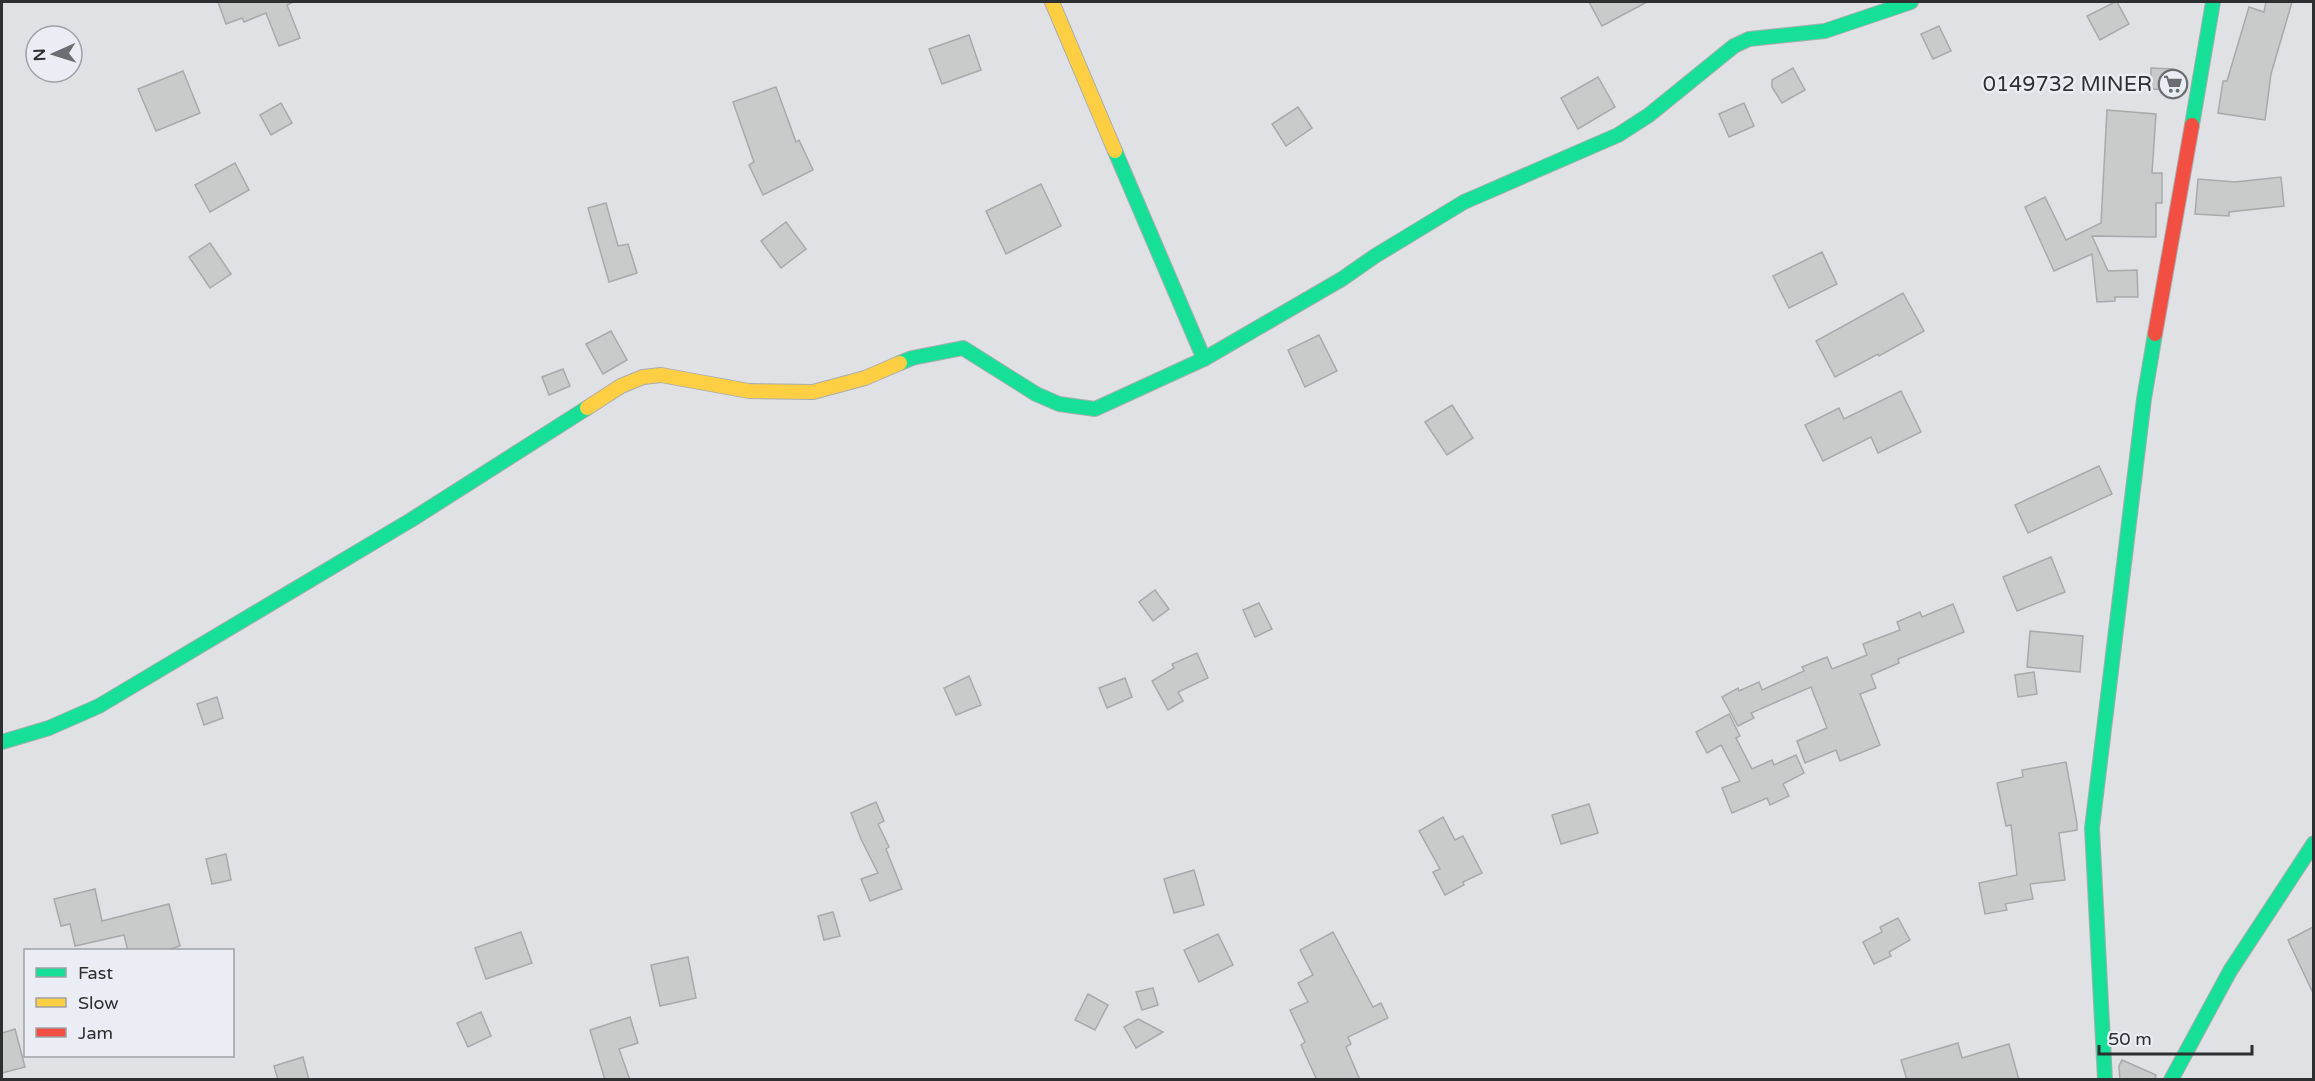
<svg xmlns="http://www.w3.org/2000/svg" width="2315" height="1081" font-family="'Varela Round',sans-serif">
<rect width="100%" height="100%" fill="#dfe1e4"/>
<g fill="#c9caca" stroke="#a9a9aa" stroke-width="1.5">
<path d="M218 2H293L287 5 300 38 279 46 266 13 244 22 242 18 226 24Z"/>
<path d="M1589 2H1647L1602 26Z"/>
<path d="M2115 2H2117L2129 24 2100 40 2087 16Z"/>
<path d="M2266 2H2292L2271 74 2265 120 2218 113 2223 81H2227L2249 7 2264 12Z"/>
<path d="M1939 26 1951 51 1933 59 1921 34Z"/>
<path d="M969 35 981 70 942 84 929 49Z"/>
<path d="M1793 68 1805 90 1782 103 1772 87V80Z"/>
<path d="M2151 68 2173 69V90L2151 89Z"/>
<path d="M183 71 200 113 156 131 138 89Z"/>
<path d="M1598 77 1615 107 1578 129 1561 98Z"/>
<path d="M776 87 796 142 799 140 813 170 763 195 749 165 754 162 733 102Z"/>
<path d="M281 103 292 123 271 135 260 115Z"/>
<path d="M1744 103 1754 126 1729 137 1719 114Z"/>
<path d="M1298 107 1312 128 1286 146 1272 124Z"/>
<path d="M2107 110 2156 114 2152 173H2162V203H2156V237L2092 236 2108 271 2137 270 2138 297H2115V301L2097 302 2092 254 2054 271 2025 207 2045 197 2066 240 2101 223Z"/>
<path d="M235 163 249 190 210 212 195 185Z"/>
<path d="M2281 177 2284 206 2229 212V216L2195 214 2198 179 2235 182Z"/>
<path d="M1041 184 1061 226 1006 254 986 211Z"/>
<path d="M606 203 618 246 628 244 637 273 609 282 588 208Z"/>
<path d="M786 222 806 249 781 268 761 241Z"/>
<path d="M210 243 231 274 210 288 189 257Z"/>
<path d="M1822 252 1837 284 1789 308 1773 276Z"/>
<path d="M1903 293 1924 331 1879 356 1878 354 1835 377 1816 341Z"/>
<path d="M611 331 627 360 603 374 586 344Z"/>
<path d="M1319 335 1337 371 1305 387 1288 350Z"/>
<path d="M563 369 570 386 549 395 542 377Z"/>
<path d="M1901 391 1921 432 1878 453 1871 437 1823 461 1805 425 1839 408 1844 419Z"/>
<path d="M1452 405 1473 438 1447 455 1425 422Z"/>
<path d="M2099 466 2112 494 2028 533 2015 505Z"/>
<path d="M2051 557 2065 592 2017 611 2003 577Z"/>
<path d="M1155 590 1169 609 1153 621 1139 602Z"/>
<path d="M1259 603 1272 629 1255 637 1243 610Z"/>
<path d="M1953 604 1964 632 1898 659 1899 663 1871 675 1876 688 1860 694 1880 745 1840 761 1836 750 1805 763 1797 741 1827 728 1811 687 1751 713 1754 718 1738 726 1722 697 1738 688 1739 691 1759 682 1762 690 1804 671 1802 667 1827 657 1832 669 1867 655 1863 644 1900 630 1897 622 1920 612 1922 617Z"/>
<path d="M2030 631 2083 636 2080 672 2027 667Z"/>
<path d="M1197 653 1208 678 1178 692 1183 701 1168 710 1152 681 1174 668 1172 664Z"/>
<path d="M2034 672 2037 694 2018 697 2015 675Z"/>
<path d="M969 676 981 705 956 715 944 688Z"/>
<path d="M1125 678 1132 697 1107 708 1099 688Z"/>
<path d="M217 697 223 718 204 725 197 704Z"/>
<path d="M1729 714 1740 736 1736 738 1752 769 1772 760 1774 765 1796 755 1804 773 1783 784 1789 796 1770 805 1767 798 1732 813 1722 788 1740 781 1721 745 1707 753 1696 732Z"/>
<path d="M2066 762 2077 823V830L2059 833 2065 880 2030 884 2033 899 2005 904 2007 910 1985 914 1979 883 2017 875 2011 825 2006 826 1997 783 2023 777 2022 770Z"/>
<path d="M876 802 884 821 878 824 889 847 886 849 902 889 870 901 861 879 878 873 861 839 851 813Z"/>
<path d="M1589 804 1598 833 1561 844 1552 815Z"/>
<path d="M1443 817 1455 840 1463 836 1482 873 1463 882 1464 885 1445 895 1433 872 1440 869 1419 831Z"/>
<path d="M226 854 231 880 212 884 206 859Z"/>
<path d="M1194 870 1204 905 1174 913 1164 879Z"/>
<path d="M95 889 102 921 169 904 180 946 164 951H128L124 935 75 946 70 924 61 926 54 899Z"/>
<path d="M833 912 840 936 824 940 818 916Z"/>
<path d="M1898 918 1910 940 1889 952 1891 956 1874 964 1863 942 1882 932 1880 927Z"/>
<path d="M2313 927V993L2288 940Z"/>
<path d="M521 932 532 963 486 979 475 948Z"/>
<path d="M1333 932 1373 1007 1381 1003 1388 1018 1348 1037 1351 1044 1346 1047 1360 1080H1317L1301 1045 1305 1042 1290 1010 1308 1002 1298 983 1313 975 1300 950Z"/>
<path d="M1218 934 1233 965 1199 982 1184 950Z"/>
<path d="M688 957 696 998 660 1006 651 965Z"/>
<path d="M1153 988 1158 1005 1142 1010 1136 992Z"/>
<path d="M1088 994 1108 1005 1095 1030 1075 1020Z"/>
<path d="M481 1012 491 1036 468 1047 457 1023Z"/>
<path d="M630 1017 638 1043 619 1049 630 1080H605L590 1030Z"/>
<path d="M1138 1019 1163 1032 1136 1048 1124 1027Z"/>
<path d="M15 1029 25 1067 2 1073V1033Z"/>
<path d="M1958 1043 1962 1058 2009 1044 2019 1080H1907L1901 1060Z"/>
<path d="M303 1057 309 1080H278L274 1066Z"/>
<path d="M2122 1060 2156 1075 2155 1080H2120L2119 1066Z"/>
</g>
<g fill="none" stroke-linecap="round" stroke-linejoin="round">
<g stroke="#abacae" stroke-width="16">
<g id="fast">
<path d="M2192 125 2213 2"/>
<path d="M1204 359 1342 279 1375 256 1464 202 1618 135 1649 115 1734 46 1749 39 1825 31 1911 2"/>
<path d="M900 363 912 358 963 348 1036 394 1059 404 1095 409 1204 359 1115 151"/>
<path d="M2 742 49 728 99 706 411 520 587 408"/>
<path d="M2105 1080 2092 828 2144 399 2155 334"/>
<path d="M2171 1080 2230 971 2314 843"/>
</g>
</g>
<g stroke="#abacae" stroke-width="16">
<g id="slow">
<path d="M1052 2 1115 151"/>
<path d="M587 408 621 386 643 377 661 375 749 391 813 392 865 378 900 363"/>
</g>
</g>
<g stroke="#abacae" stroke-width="16">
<path id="jam" d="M2155 334 2192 125"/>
</g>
<use href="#fast" stroke="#16e098" stroke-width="14"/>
<use href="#slow" stroke="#ffcf43" stroke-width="14"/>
<use href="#jam" stroke="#f24e42" stroke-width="14"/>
</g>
<defs>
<g id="supermarket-ring" transform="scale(1.5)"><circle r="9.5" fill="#eaedf3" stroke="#6b6d70" stroke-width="1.5"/><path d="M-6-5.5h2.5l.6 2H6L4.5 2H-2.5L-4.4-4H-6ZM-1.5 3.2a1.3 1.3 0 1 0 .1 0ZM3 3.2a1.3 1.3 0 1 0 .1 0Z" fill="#6b6d70"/></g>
</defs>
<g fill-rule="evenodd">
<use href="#supermarket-ring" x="2173" y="84"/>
</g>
<g text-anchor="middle" stroke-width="5" stroke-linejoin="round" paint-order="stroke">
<g font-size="21" fill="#2d2f31" stroke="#eaedf3" text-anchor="end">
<text x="2152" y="91">0149732 MINER</text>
</g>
</g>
<rect width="2315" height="1081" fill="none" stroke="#2d2f31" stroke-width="6"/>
<rect x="24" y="949" width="210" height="108" fill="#eaedf3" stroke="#9ea1a5" stroke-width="1.5"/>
<rect x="36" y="968" width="30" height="9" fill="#16e098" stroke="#9ea1a5" stroke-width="1.5"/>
<text x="78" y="979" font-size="18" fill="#2d2f31">Fast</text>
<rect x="36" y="998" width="30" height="9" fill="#ffcf43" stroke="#9ea1a5" stroke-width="1.5"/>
<text x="78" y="1009" font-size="18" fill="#2d2f31">Slow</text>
<rect x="36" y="1028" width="30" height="9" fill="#f24e42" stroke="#9ea1a5" stroke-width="1.5"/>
<text x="78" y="1039" font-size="18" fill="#2d2f31">Jam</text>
<g transform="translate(54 54) rotate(267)"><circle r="28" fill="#eaedf3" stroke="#9ea1a5" stroke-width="1.5"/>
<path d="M0-4.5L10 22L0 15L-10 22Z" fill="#6b6d70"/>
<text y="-9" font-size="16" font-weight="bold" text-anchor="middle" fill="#2d2f31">N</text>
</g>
<path d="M2099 1045v9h153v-9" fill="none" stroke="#2d2f31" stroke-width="3"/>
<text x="2108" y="1045" font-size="18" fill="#2d2f31" stroke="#eaedf3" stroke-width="4.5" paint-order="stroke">50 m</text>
</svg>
